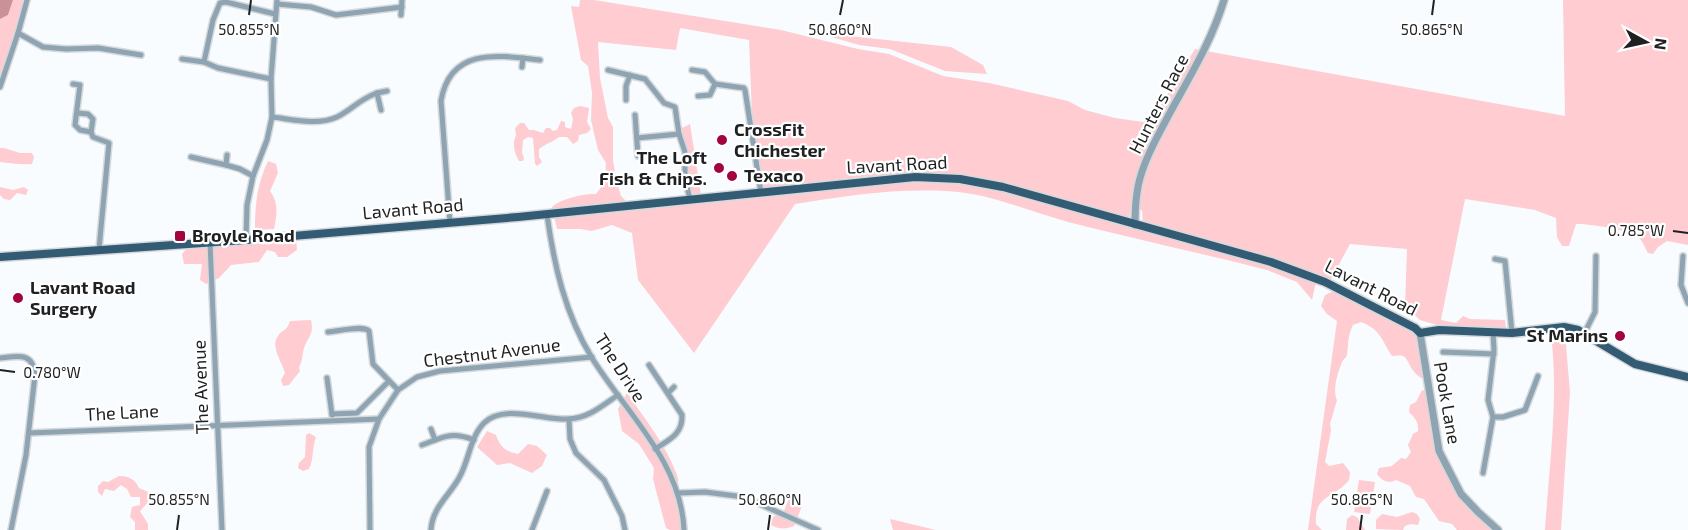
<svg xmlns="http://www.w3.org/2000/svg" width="1688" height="530" font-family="'Exo 2',sans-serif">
<rect width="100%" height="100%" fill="#f8fcff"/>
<g fill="#feccd1">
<path d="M13 0H25L19 24 0 75V19L8 15Z"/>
<path d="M580 0H594L781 30 858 49 889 54 943 76 989 83 1068 101 1085 110 1115 118 1150 123 1195 49 1565 116 1563 0H1688V245L1667 241 1658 247 1653 254 1648 253C1645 248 1643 241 1638 237 1630 230 1587 223 1576 224L1569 246H1562L1557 237 1556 218 1535 210 1465 199 1441 320 1456 323 1463 316 1470 319 1505 320 1506 329 1440 326 1420 320 1405 306 1407 249 1350 244 1330 281 1226 244 1143 223 1142 210 1131 207 1129 219 964 176C897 168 828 182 762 189L752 114 749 40 680 28 676 50 598 42 600 78 608 118 613 127V160L616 179 621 196 627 202 629 210 837 188 913 182 962 184 1001 191 1223 252 1316 282 1312 300 1297 282 1267 270C1201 253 1134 239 1068 222 1031 212 996 196 958 192 904 187 849 195 795 204L694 353 638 280 632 233 612 225 592 231 581 229H557L552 207C559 199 586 193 596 194L605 182 606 163 598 150 591 120 592 93 588 66 581 60 571 6 579 7Z"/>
<path d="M822 33 951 47 983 65 987 74 945 71 890 49 859 45 821 34Z"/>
<path d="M580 106 589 108 587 122 591 129 587 133 579 135 578 141 573 144 567 137H559C553 142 545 144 539 149V157L542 162 537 166 535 164 533 138 528 137 523 140 522 153 524 158 523 161H519C514 152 512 144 516 135L515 128 520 123H524L529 130H534L543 133 546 128H550L553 131 557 130 561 121 565 122V127L571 129 573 119 571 113 574 108Z"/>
<path d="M690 124 701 195 695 196 690 189 687 152 680 129Z"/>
<path d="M4 148 20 153H32L34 157 32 164C24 165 9 163 0 162V148Z"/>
<path d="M268 161 276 164 278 173 270 191C279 203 277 215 274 229L255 230C255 205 257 184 268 161Z"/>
<path d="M0 187 13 190 24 187 28 190 26 195 17 193 10 200 4 199 0 195Z"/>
<path d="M296 239 297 250 287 257H278L275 252 267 250 259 262 231 265 219 278 206 284 200 280 202 264H184L182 254 188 247Z"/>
<path d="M1332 292H1336L1412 331 1417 335 1424 379C1410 374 1409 358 1403 356 1399 355 1395 356 1392 356 1381 339 1381 330 1361 322L1353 325C1347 338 1349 341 1347 354 1346 359 1345 357 1342 362 1338 372 1332 390 1337 400L1330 424 1331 430 1325 462 1329 466 1343 463 1350 472 1349 480C1334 499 1314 494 1316 524L1322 530H1308L1337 321 1327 314 1321 306 1325 295Z"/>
<path d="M311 320C314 335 309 335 304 348 302 354 303 360 299 367L300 371 289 385 283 386 281 380 285 373C282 362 270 346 278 336 283 328 286 333 290 321Z"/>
<path d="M1565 334 1570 392 1561 530H1545C1549 468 1559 396 1551 335Z"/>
<path d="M1422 390 1426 391 1448 475 1494 530H1457L1452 524 1439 521 1424 499 1416 497 1410 486 1396 480C1388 484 1382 481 1377 474L1379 468 1392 466 1401 458 1406 459 1411 452 1408 445 1413 434 1418 431C1419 422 1415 418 1409 412L1410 405 1416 402Z"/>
<path d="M627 393C645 419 666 445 677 475 683 492 665 498 686 518L688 530H670L666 528 653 479 654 468 639 444 622 431 618 409Z"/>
<path d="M487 431 496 435C501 448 505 451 518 454L528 444 537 446 547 455 542 466 532 473 510 463 497 465 477 447Z"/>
<path d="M309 433 316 437C312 448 314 458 309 469L303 471 298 468 299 463 305 457 306 435Z"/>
<path d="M119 476C129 476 135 479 139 488L148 492 150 500 140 511 148 524V530H135V522L130 517 132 507 140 505V497H131L127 489 121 485 114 491 105 489 102 496 98 492V486L103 481 108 482Z"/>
<path d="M1359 480 1375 482 1370 514 1354 512Z"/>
<path d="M792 497 801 501 802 506 794 526C786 529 780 530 771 525L773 517 784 511 789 498Z"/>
<path d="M1412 512 1417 514 1420 519 1418 525 1411 524 1405 526 1403 530 1376 529V520L1382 514 1397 517Z"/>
<path d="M1352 515 1357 517 1365 530H1346L1347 519Z"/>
<path d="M890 519 936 530H893Z"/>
</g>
<path fill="#cb9198" d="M0 0H13L8 15 0 19Z"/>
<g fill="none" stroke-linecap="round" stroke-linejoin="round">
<g stroke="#d5d9db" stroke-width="8">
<g id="minor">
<path d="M277 4 311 7 336 15 402 7"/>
<path d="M401 15 402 0"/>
<path d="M18 33 43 47 66 49 98 48 141 55"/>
<path d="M182 59 204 62 213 20 220 3 226 2 275 14"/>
<path d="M204 62 218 68 271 79"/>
<path d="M522 67 523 58"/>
<path d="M608 70 645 79 664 103 675 107 679 134 685 152V179L690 199"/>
<path d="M692 70 705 72 715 84 710 95 698 96"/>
<path d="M73 84 80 85 75 125 80 130 91 132 93 137 109 143 99 249"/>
<path d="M715 84 744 88 745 90 761 193"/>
<path d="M0 87 18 33 27 0"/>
<path d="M377 93 387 91"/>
<path d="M626 100V86L630 75"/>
<path d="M77 113 88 114 93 119 91 132"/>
<path d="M635 115 638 156"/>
<path d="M272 117C291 119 318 126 337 117 353 109 358 100 377 93L381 110"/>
<path d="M637 138 679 134"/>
<path d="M227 155 226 165 240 169 253 176 247 205 246 240"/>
<path d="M191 157 226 165"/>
<path d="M253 176 267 140 272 117 271 79 277 0"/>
<path d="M547 215C554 265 565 314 592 358 626 413 681 461 684 530"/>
<path d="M450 223 441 101C450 47 498 55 540 60"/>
<path d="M210 242 222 530"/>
<path d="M1683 256 1681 285 1688 303"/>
<path d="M1495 259 1505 261 1512 333"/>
<path d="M328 332C340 331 362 325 369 331L373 364 398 390"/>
<path d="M1493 332 1494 350 1488 400 1493 417H1503L1525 410 1538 376"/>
<path d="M1584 334 1595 312 1596 256"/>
<path d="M1443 352 1494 354"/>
<path d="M0 358C19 356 33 352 35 375L26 455 11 530"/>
<path d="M649 365 682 415C683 434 669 440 655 449"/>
<path d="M327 378 332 415"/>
<path d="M668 393 674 387"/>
<path d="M332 414 357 413 389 381"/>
<path d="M569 419 570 439 576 453 604 480 622 516 625 530"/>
<path d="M431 429 435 440"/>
<path d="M29 433 379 419"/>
<path d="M422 445C443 437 451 431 474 440"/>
<path d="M1483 473 1493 417"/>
<path d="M678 493 705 492 744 497 818 530"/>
<path d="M370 530 369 447 379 419 398 390 417 377 440 371 592 357"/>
<path d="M431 530C432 508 449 496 459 478 469 461 470 437 484 423 504 403 545 421 569 419 589 418 603 405 618 395"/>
<path d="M532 530 547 491"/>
</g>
</g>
<g stroke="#d5d9db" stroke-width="10">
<g id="tertiary">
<path d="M1135 225C1135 208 1136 190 1141 175 1146 157 1155 141 1164 124 1185 84 1211 44 1224 0"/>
<path d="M1420 333 1439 451 1461 494 1478 512 1498 530"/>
</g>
</g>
<g stroke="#d5d9db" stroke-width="11">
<path id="primary" d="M0 257 246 240 518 217 915 177 960 179 1003 187 1271 262 1325 282 1415 328 1420 333 1439 330 1512 333 1564 327 1578 330 1635 364 1688 377"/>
</g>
<use href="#minor" stroke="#8ea4b2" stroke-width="5"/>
<use href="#tertiary" stroke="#8ea4b2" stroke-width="7"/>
<use href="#primary" stroke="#335b74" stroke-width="8"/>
</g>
<path fill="none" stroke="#1f2021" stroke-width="2" d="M249 15 251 0M840 15 843 0M1432 15 1434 0M1673 231 1688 233M0 370 15 372M177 530 179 515M768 530 770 515M1360 530 1362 515"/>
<g fill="#a2053e" stroke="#fff" stroke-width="2">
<circle cx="722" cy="140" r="6"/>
<circle cx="719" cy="168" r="6"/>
<circle cx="732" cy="176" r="6"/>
<rect x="174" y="230" width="12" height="12" rx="3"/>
<circle cx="18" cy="298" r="6"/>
<circle cx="1620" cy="336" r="6"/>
</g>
<g text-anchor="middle" stroke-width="4.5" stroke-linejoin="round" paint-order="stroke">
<g font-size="18" fill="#1f2021" stroke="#fff">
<text transform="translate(1159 104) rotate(-63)" y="6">Hunters Race</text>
<text transform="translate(897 165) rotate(-3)" y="6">Lavant Road</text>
<text transform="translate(413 209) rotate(-5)" y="6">Lavant Road</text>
<text transform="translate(1371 288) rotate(27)" y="6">Lavant Road</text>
<text transform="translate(492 353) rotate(-7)" y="6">Chestnut Avenue</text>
<text transform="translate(620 368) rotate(57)" y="6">The Drive</text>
<text transform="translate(201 387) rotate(-92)" y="6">The Avenue</text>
<text transform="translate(1447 403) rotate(80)" y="6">Pook Lane</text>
<text transform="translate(122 413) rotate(-3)" y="6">The Lane</text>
</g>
<g font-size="18" font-weight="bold" fill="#1f2021" stroke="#fff" text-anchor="start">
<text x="734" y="136">CrossFit<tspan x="734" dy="21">Chichester</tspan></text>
<text x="707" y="164" text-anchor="end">The Loft<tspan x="707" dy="21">Fish &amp; Chips.</tspan></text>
<text x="744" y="182">Texaco</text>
<text x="192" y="242">Broyle Road</text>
<text x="30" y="294">Lavant Road<tspan x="30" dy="21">Surgery</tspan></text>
<text x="1608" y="342" text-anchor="end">St Marins</text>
</g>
</g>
<g font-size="15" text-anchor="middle" fill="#1f2021" stroke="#fff" stroke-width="4.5" stroke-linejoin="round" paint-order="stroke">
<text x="249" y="35">50.855°N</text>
<text x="840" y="35">50.860°N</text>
<text x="1432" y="35">50.865°N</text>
<text x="1636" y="236">0.785°W</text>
<text x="52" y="378">0.780°W</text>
<text x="179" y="505">50.855°N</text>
<text x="770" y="505">50.860°N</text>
<text x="1362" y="505">50.865°N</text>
</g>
<g transform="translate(1646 42) rotate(98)" stroke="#ffffff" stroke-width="4.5" paint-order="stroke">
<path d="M0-4.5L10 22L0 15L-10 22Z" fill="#1f2021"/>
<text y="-9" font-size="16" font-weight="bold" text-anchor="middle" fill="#1f2021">N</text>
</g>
</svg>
